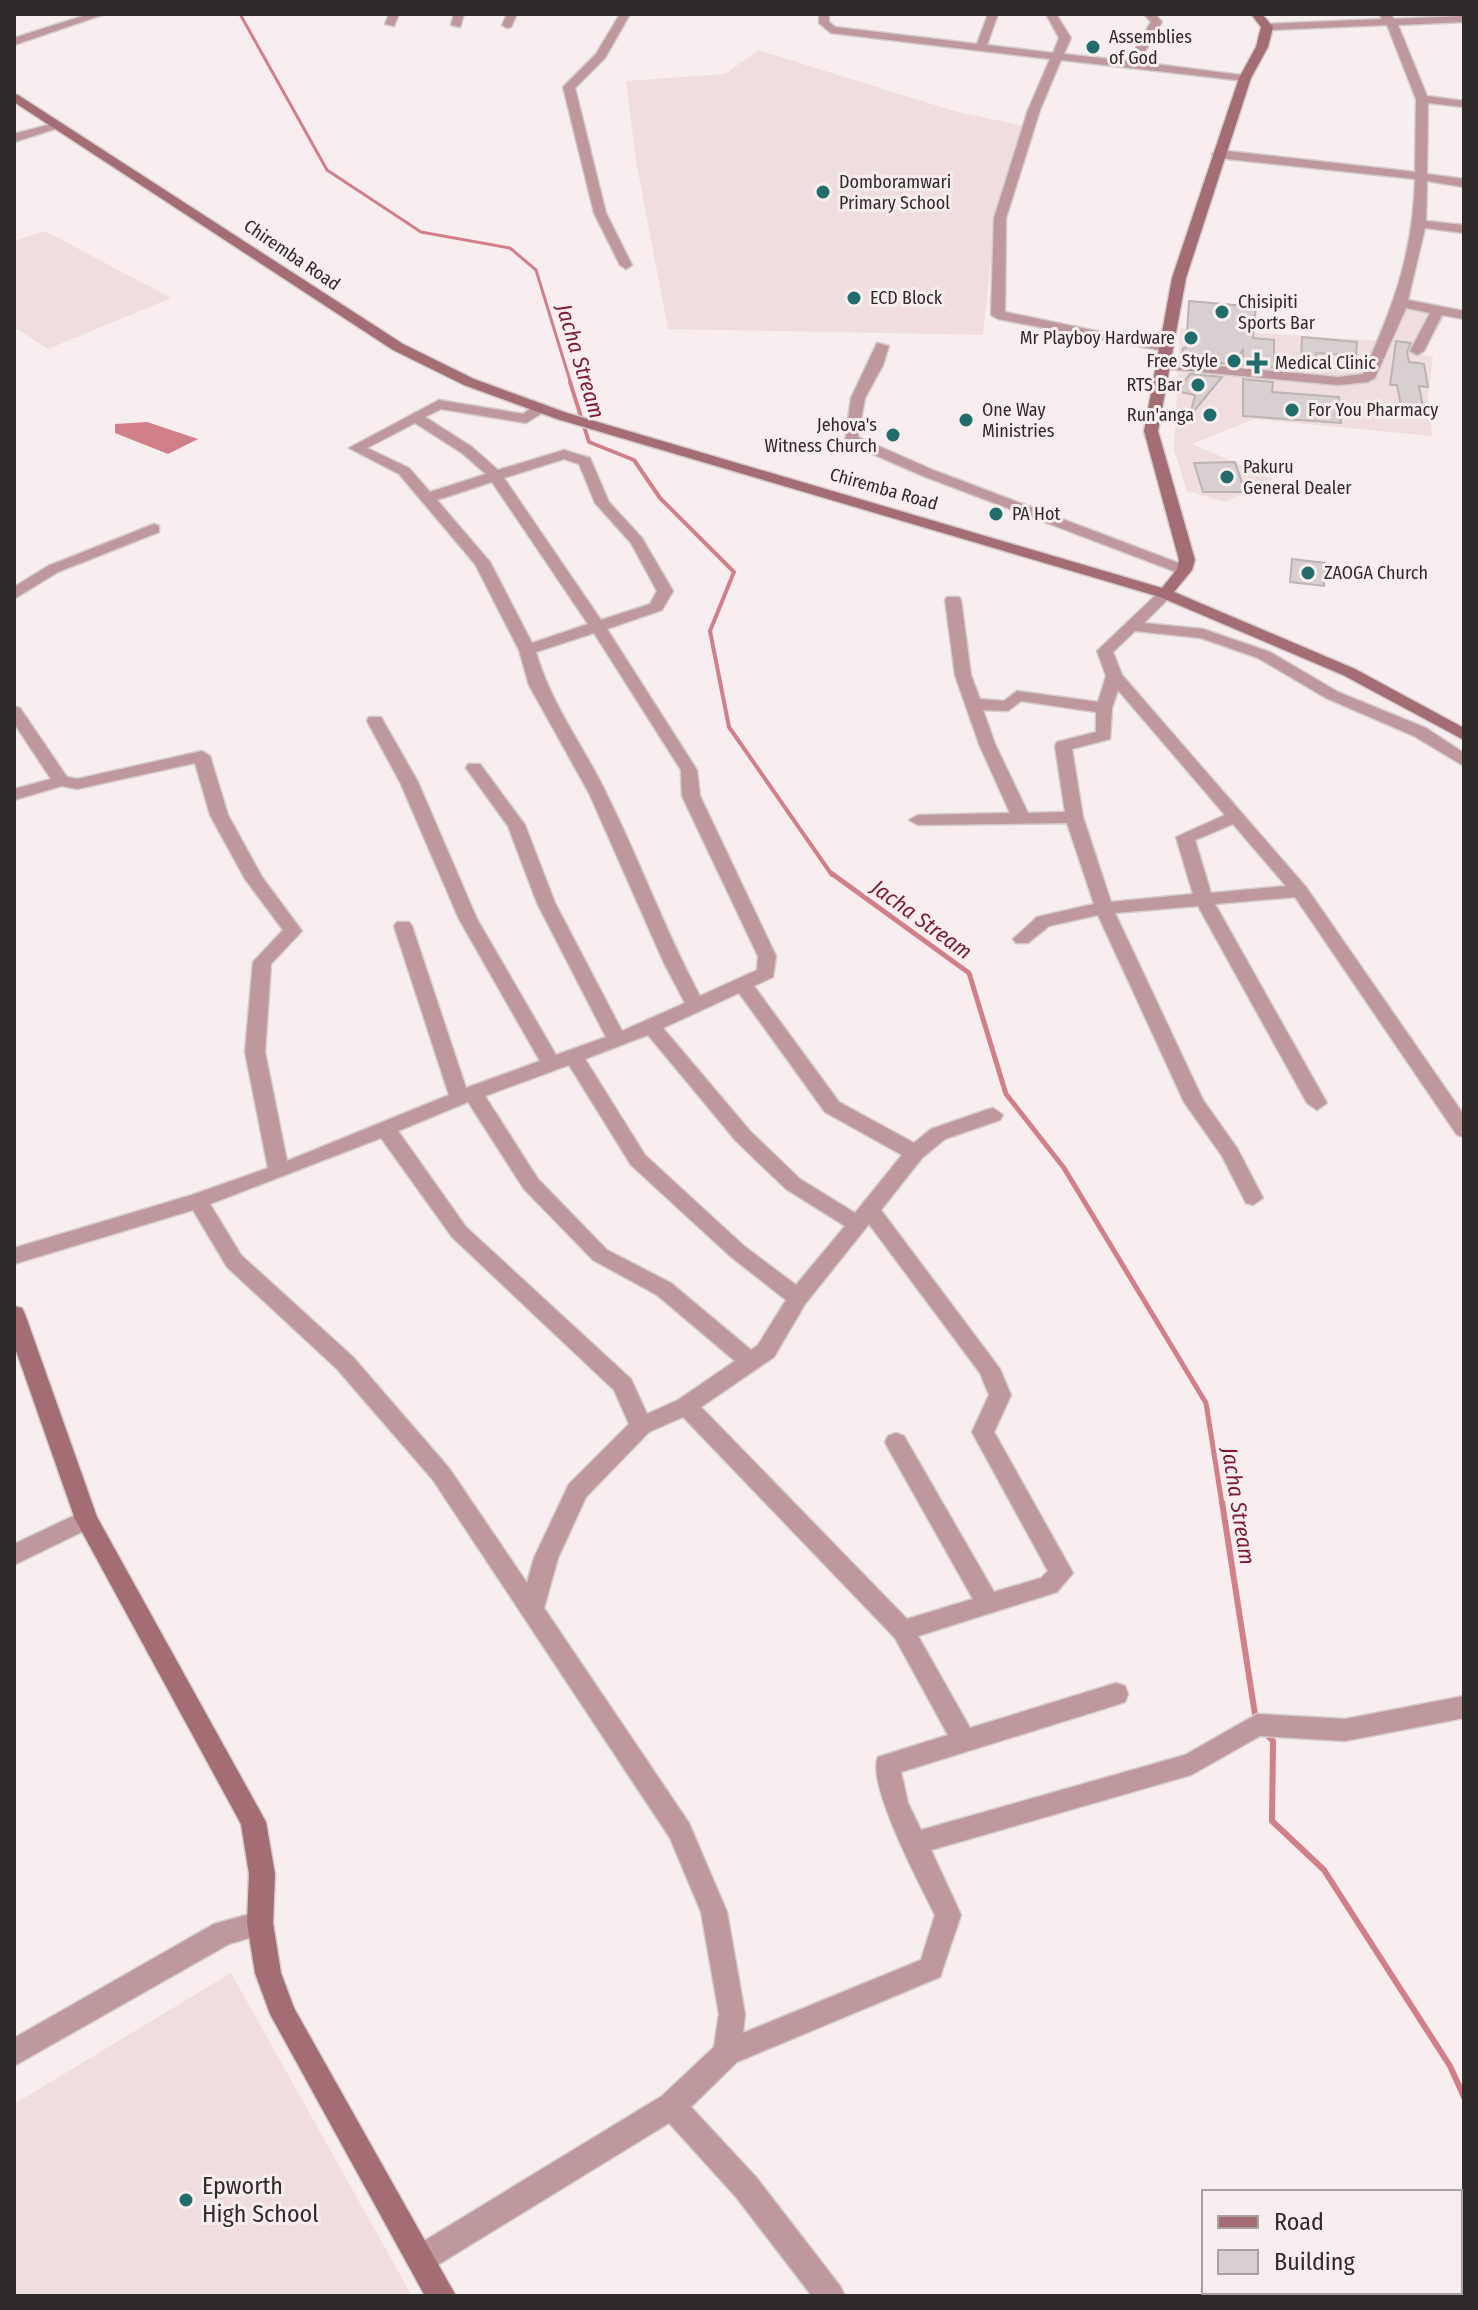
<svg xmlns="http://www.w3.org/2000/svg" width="1478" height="2310" font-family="'Fira Sans Condensed',sans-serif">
<rect width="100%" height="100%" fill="#f8eeef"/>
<g fill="#f0dedf">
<path d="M758 50 954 111 1024 126 995 223 983 335 668 329 636 161 626 81 725 74Z"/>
<path d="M45 231 171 298 48 349 14 327V241Z"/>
<path d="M1400 307 1445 316 1422 355 1433 357 1428 396 1432 436 1254 419 1192 444 1274 479 1225 502 1187 491 1174 450 1180 328 1380 341Z"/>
<path d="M231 1973 412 2296H14V2104Z"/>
</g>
<path fill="#d1808a" d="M147 422 198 439 168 454 115 433V424Z"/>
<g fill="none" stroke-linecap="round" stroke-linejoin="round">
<path stroke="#d1808a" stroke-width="3" d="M240 14 327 170 421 232 510 248 536 270 571 384"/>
<path stroke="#d1808a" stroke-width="4" d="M570 382 589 442 634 460 660 498 734 572 710 631 729 727 832 875"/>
<path stroke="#d1808a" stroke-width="5" d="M831 873 969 973 1006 1094 1064 1168 1206 1403 1222 1504"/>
<g stroke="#d1808a" stroke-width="6">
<path d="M1222 1502 1256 1721"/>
<path d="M1264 1732 1273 1741 1272 1821 1324 1870 1450 2066 1464 2097"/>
</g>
</g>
<g fill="#d8cfd0" stroke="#bcb3b4" stroke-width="2">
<path d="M1189 301 1256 307 1253 338 1274 340V368L1243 365V350L1232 364 1182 360 1183 348H1186Z"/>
<path d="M1302 337 1357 342 1356 356 1316 353V362L1301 360Z"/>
<path d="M1396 341 1411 343 1407 352 1409 362 1424 364 1428 387 1419 386 1423 407 1401 406 1397 385H1390Z"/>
<path d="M1190 374 1222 377 1190 416 1195 395 1176 391Z"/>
<path d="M1243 379 1273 382 1272 392 1339 397 1341 423 1243 416Z"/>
<path d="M1235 462 1245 492H1203L1194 463Z"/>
<path d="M1292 559 1325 563 1324 586 1290 582Z"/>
</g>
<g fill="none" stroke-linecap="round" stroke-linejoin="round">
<g stroke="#d4cbcc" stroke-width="3">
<g id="street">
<path d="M89 14H105L14 45V38Z"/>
<path d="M389 14H399L394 26 385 24Z"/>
<path d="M454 14H464L460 27 451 25Z"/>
<path d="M507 14H517L511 27 507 28 502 25Z"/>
<path d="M620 14H630L605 58 575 88 606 213 632 265 626 269 620 265 594 213 563 87 596 54Z"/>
<path d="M819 14H829V22L835 27 977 44 988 14H998L987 45 1053 53 1059 38 1046 14H1056L1071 38 1064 54 1128 61 1151 22 1144 14H1155L1162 22 1139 62 1249 76 1251 78 1245 81 1061 60 1040 110 1006 218 1005 312 1164 345 1171 349 1169 352 998 319 991 315 994 218 1028 110 1050 59 831 33 819 23Z"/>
<path d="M1379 14H1390L1394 19 1464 16V22L1398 25 1427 96 1464 101V107L1428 103 1427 174 1464 179V187L1427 181 1426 221 1464 225V233L1425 228 1408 300 1464 311V319L1442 315 1424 351 1417 355 1410 351 1430 313 1406 308 1375 378 1368 382 1338 385 1157 368V362L1162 361 1338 377 1363 374C1393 307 1413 255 1415 179L1218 158 1212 154 1218 150 1415 172 1416 99 1387 25 1267 30 1261 27 1267 24 1382 19Z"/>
<path d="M55 123 65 126 14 142V134Z"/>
<path d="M877 343 889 346 883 365 865 398 858 437 933 470 1189 567V573H1179L923 476 845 442 851 398Z"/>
<path d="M439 400 523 414 535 405H545V411L526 423 441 409 425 417 472 447 498 470 564 450 590 458 609 502 642 538 673 591 662 610 607 629 697 770 700 796 776 956 773 977 754 986 839 1102 914 1143 931 1129 986 1110 993 1108 1003 1115 1000 1120 945 1139 922 1158 881 1210 1000 1369 1011 1395 994 1432 1073 1573 1057 1592 918 1636 970 1728 1116 1683 1125 1686 1128 1694 1125 1702 1116 1705 901 1772 908 1803 921 1830 1185 1755 1257 1714 1345 1719 1464 1696V1718L1345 1741 1260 1736 1191 1775 931 1850 961 1915 940 1977 737 2062 691 2107 756 2177 840 2286 845 2296H812L736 2197 669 2123 431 2269 421 2273 411 2269 407 2259 411 2249 662 2096 714 2047 719 2014 701 1912 670 1838 433 1480 337 1369 227 1267 193 1210 14 1264V1248L192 1195 268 1168 245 1052 253 962 283 930 245 879 210 815 195 763 77 789 62 786 14 800V789L51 779 14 723V706L20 708 67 777 77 779 202 751 210 756 228 815 262 877 302 931 271 964 265 1052 287 1161 449 1095 394 926 397 922H409L412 926 466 1088 540 1061 459 919 400 782 367 721 369 717H381L418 782 477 919 556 1055 606 1037 537 903 508 826 466 768 468 764H480L525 825 555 903 622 1031 685 1003 664 963 589 793 529 685 519 650 475 564 399 474 349 448ZM415 423 462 453 486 474 430 492 409 468 367 448ZM564 459 579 464 595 503 631 543 657 591 650 604 601 620 504 478ZM492 482 588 624 532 643 490 562 437 500ZM594 633 681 770 682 796 758 956 757 970 700 996C665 931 640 861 607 795 584 746 551 705 536 652ZM739 993 825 1112 902 1155 855 1213 800 1179 750 1131 663 1028ZM648 1035 736 1141 786 1189 845 1226 796 1285 744 1246 645 1155 585 1059ZM569 1065 631 1165 730 1256 786 1300 758 1345 751 1350 671 1283 607 1250 538 1179 485 1096ZM468 1102 524 1189 593 1260 657 1295 735 1361 678 1400 647 1414 631 1379 466 1227 398 1131ZM381 1138 452 1237 614 1390 629 1424 569 1484 534 1558 527 1583 449 1468 353 1357 241 1255 210 1204ZM869 1224 980 1373 989 1395 972 1432 1048 1571 1041 1578 994 1592 904 1436 896 1433 888 1436 885 1442 888 1448 973 1599 907 1619 701 1407 774 1357 805 1304ZM683 1417 895 1638 948 1735 878 1757C866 1784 921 1886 935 1915L921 1960 743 2033 745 2014 727 1912 689 1823 544 1608 558 1558 586 1497 649 1432Z"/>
<path d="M154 524 159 526V532L58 572 14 599V587L48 566Z"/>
<path d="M1165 589 1173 594 1144 623 1203 629 1270 652 1338 692 1426 728 1464 753V766L1414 736 1326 698 1258 658 1201 638 1135 631 1113 652 1122 675 1306 887 1464 1115V1137L1457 1135 1295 897 1215 904 1327 1103 1317 1110 1307 1103 1198 906 1115 913 1203 1100 1237 1148 1263 1198 1253 1205 1246 1203 1222 1156 1184 1102 1098 915 1049 926 1028 943H1016L1013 939 1037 917 1094 904 1067 823 918 825 909 820 918 815 1010 813 979 744 955 675 945 600 947 597H959L961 600 971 675 980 699 1004 701 1017 691 1098 702 1106 676 1097 651 1160 591ZM1118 690 1225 815 1176 837 1193 894 1111 902 1083 817 1072 749 1110 739 1112 708ZM1021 701 1096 712V732L1057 742 1055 746 1065 812 1028 813 995 744 983 710 1008 711ZM1233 824 1286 886 1211 893 1195 840Z"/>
<path d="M86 1510 94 1512 97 1519 94 1526 14 1565V1544Z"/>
<path d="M260 1911 269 1914 273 1923 269 1932 229 1944 14 2066V2038L214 1924Z"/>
</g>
</g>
<g stroke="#d4cbcc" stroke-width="3">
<g id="secondary">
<path d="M1251 14H1262L1273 27 1268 47 1251 78 1186 278 1158 431 1195 560 1192 570 1174 592 1355 669 1464 728V740L1343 675 1160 597 557 419 464 385 393 350 14 102V94L18 95 403 344 474 379 567 413 1162 588 1177 569 1179 560 1144 431 1172 278 1239 78 1256 47 1261 27Z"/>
<path d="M14 1306 22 1308 25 1314 97 1517 266 1822 275 1874 273 1923 281 1973 294 2008 456 2296H425L270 2014 255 1973 247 1923 249 1874 241 1824 75 1519 14 1345Z"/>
</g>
</g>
<use href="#street" fill="#be989c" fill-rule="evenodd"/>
<use href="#secondary" fill="#a36d73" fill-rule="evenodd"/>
</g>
<g fill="#226d6b" stroke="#f8eeef" stroke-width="3">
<circle cx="1093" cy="47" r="8"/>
<circle cx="823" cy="192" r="8"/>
<circle cx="854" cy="298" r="8"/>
<circle cx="1222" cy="312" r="8"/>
<circle cx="1191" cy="338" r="8"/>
<circle cx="1234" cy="361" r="8"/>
<path d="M1253 351h8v8h8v8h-8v8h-8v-8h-8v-8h8z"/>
<circle cx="1198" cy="385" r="8"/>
<circle cx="1292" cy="410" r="8"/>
<circle cx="1210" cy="415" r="8"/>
<circle cx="966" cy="420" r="8"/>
<circle cx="893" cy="435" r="8"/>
<circle cx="1227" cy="477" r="8"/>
<circle cx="996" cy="514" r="8"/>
<circle cx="1308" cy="573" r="8"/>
<circle cx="186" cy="2200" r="8"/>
</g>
<g text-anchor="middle" stroke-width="6" stroke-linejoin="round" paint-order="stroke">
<g font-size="18" fill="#2f2b2b" stroke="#f8eeef" text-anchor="start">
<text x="1109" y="43">Assemblies<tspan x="1109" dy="21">of God</tspan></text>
<text x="839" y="188">Domboramwari<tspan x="839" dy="21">Primary School</tspan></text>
<text x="870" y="304">ECD Block</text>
<text x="1238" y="308">Chisipiti<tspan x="1238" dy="21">Sports Bar</tspan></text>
<text x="1175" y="344" text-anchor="end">Mr Playboy Hardware</text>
<text x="1218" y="367" text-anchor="end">Free Style</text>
<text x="1275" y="369">Medical Clinic</text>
<text x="1182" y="391" text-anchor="end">RTS Bar</text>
<text x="982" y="416">One Way<tspan x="982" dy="21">Ministries</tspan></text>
<text x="1308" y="416">For You Pharmacy</text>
<text x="1194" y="421" text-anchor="end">Run'anga</text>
<text x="877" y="431" text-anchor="end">Jehova's<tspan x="877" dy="21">Witness Church</tspan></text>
<text x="1243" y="473">Pakuru<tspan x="1243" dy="21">General Dealer</tspan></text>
<text x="1012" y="520">PA Hot</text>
<text x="1324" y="579">ZAOGA Church</text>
</g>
<g font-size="18" fill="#2f2b2b" stroke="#f8eeef">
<text transform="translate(292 255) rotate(34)" y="6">Chiremba Road</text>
<text transform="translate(884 489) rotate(16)" y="6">Chiremba Road</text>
</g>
<g font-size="22" font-style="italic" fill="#7c1c32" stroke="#f8eeef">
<text transform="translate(581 361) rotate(73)" y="8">Jacha Stream</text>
<text transform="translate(922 919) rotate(36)" y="8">Jacha Stream</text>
<text transform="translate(1239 1506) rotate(81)" y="8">Jacha Stream</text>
</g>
<g font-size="24" fill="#2f2b2b" stroke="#f8eeef" text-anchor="start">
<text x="202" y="2194">Epworth<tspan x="202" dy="28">High School</tspan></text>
</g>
</g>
<rect width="1478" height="2310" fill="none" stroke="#2f2b2b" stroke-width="32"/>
<rect x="1202" y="2190" width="260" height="104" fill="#f8eeef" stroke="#a8a0a1" stroke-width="2"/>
<rect x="1218" y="2216" width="40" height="12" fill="#a36d73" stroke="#a8a0a1" stroke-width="2"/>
<text x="1274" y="2230" font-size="24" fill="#2f2b2b">Road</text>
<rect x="1218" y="2250" width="40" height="24" fill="#d8cfd0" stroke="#a8a0a1" stroke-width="2"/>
<text x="1274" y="2270" font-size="24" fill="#2f2b2b">Building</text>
</svg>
